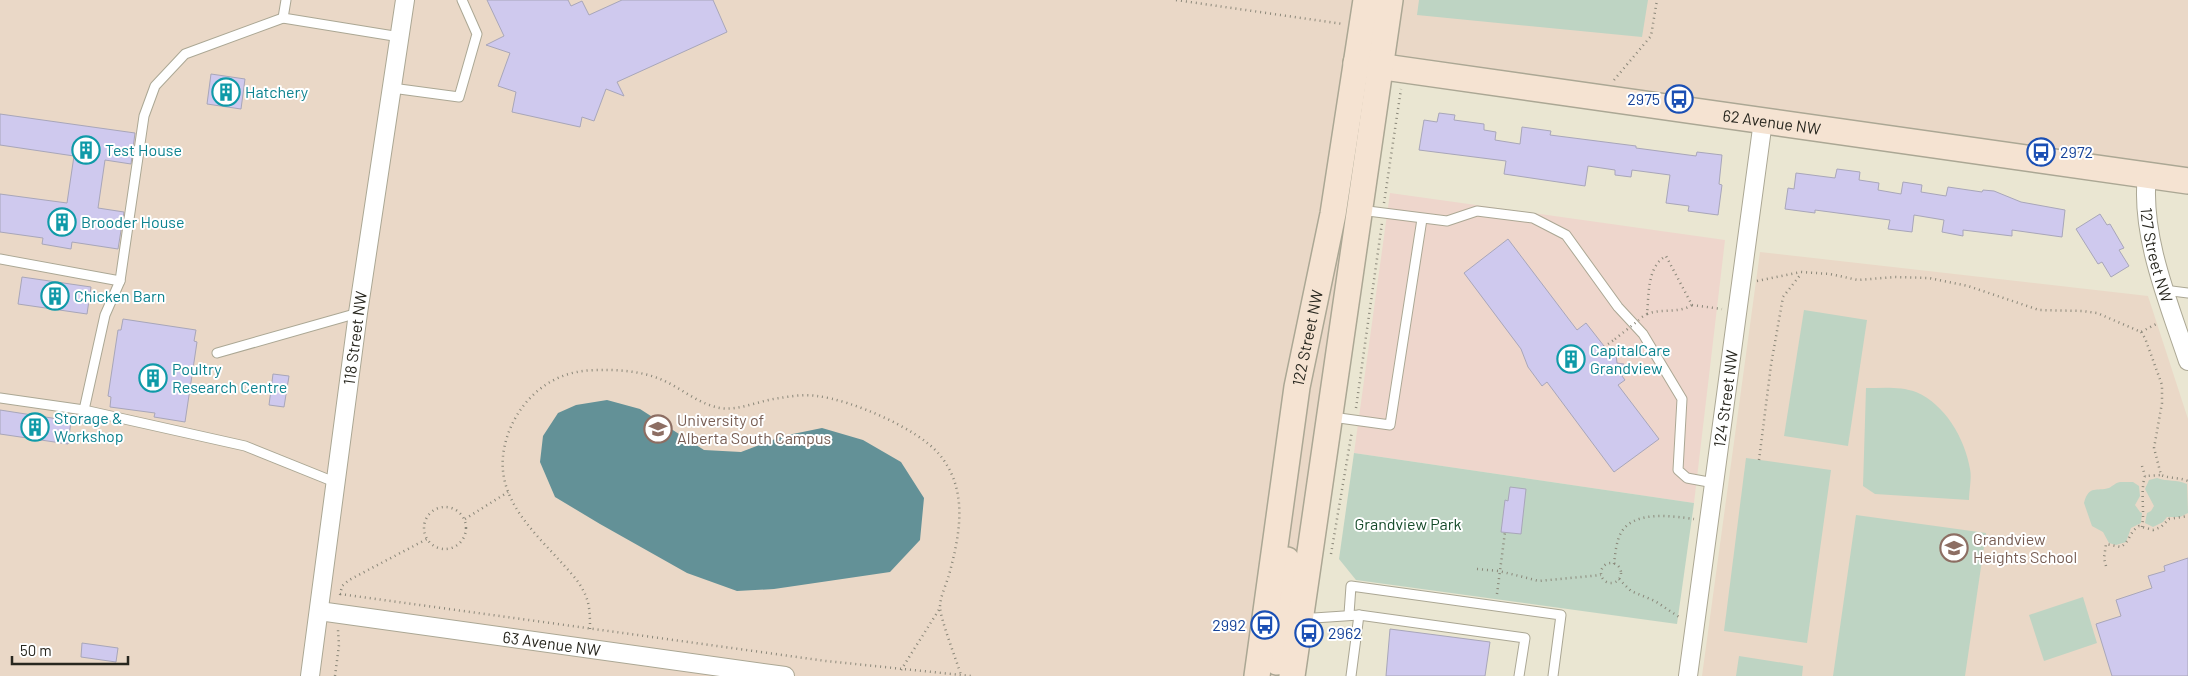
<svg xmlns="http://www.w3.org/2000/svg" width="2188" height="676" font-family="Barlow,sans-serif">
<rect width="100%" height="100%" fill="#eae6d2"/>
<g fill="#ead8c7">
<path d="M0 0H2188V182L1369 65 1279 676H0Z"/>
<path d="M1760 252 2148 296 2188 419V676H1702Z"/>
</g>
<path fill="#eed6cc" d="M1390 193 1725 240 1694 503 1354 453Z"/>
<g fill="#bed4c3">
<path d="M1419 0H1648L1642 37 1417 15Z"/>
<path d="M1804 310 1867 320 1848 446 1784 436Z"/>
<path d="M1866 388C1882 388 1900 386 1916 392 1945 404 1965 439 1970 469 1972 478 1969 490 1969 500L1875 494 1863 486Z"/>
<path d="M1354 453 1694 503 1677 624 1356 580 1339 559Z"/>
<path d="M1746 458 1831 470 1807 643 1724 631Z"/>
<path d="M2157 478C2168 482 2176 479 2187 484L2188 513 2180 517H2167L2163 522 2153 527 2145 523 2147 513 2151 511 2154 506 2145 489 2149 480Z"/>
<path d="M2120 482H2133L2139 486 2140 496 2135 505 2140 512 2142 513 2141 523 2131 528 2126 542 2116 545 2109 543 2103 532 2092 526 2084 503C2089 484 2097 492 2109 488 2113 486 2115 483 2120 482Z"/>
<path d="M1856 515 1986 533 1965 676H1833Z"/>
<path d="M2083 597 2097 643 2044 661 2029 615Z"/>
<path d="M1739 656 1803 666 1802 676H1736Z"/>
</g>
<path fill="#639197" d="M607 400 640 409 704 450 741 452 783 436 822 428 863 440 901 462 924 498 920 540 890 572 774 589 737 591 687 573 600 524 555 497 540 462 543 436 558 413 576 405Z"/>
<g fill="#cfc9ee" stroke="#a8a6b9">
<path d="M487 0H568L571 6 582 1 589 15 622 0H713L727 32 617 82 624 96 606 89 594 121 582 117 580 127 512 112 516 92 498 86 510 53 486 45 504 36Z"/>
<path d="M211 74 245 79 241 109 207 104Z"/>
<path d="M1439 113 1455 115 1454 120 1484 124V130L1496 132 1495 140 1520 144 1522 127 1551 131 1550 135 1636 146V148L1696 156 1697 152 1722 155 1719 184 1722 185 1718 215 1688 211 1689 206 1666 203 1670 175 1632 170 1631 177 1615 175V170L1588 166 1585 186 1504 174 1506 161 1419 150 1424 120 1437 122Z"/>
<path d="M0 114 135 133 131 164 105 160 98 208 124 212 118 249 72 242 71 249 42 244 43 238 0 232V194L67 203 74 156 0 145Z"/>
<path d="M1837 169 1860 172 1859 180 1879 183 1878 190 1901 194 1903 182 1922 185 1921 192 1946 196 1948 187 1982 192 1983 190 1994 191 2021 202 2065 210 2062 237 2012 230V236L1963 230V236L1942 232 1944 220 1914 215 1912 232 1888 229 1890 220 1815 210V213L1785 209 1788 188 1794 189 1796 173 1835 178Z"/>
<path d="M2100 214 2107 225 2110 224 2124 248 2119 250 2129 266 2111 277 2102 262 2098 264 2076 229Z"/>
<path d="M1508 239 1577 330 1586 323 1611 355 1616 354 1617 363 1624 364 1622 376 1625 380 1618 385 1659 439 1614 472 1547 382 1542 386 1528 367 1521 349 1464 273Z"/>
<path d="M22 277 91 287 87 314 18 304Z"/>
<path d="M123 319 196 330 194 341 197 342 185 422 154 417 155 413 110 407 111 397 108 396 118 330H121Z"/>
<path d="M273 374 289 376 284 407 269 405Z"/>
<path d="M0 410 71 421 68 444 0 434Z"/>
<path d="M1510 487 1526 489 1521 534 1501 532 1505 500 1508 501Z"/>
<path d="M2188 558V676H2112L2096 624 2121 616 2116 600 2152 588 2148 576 2165 571 2164 566Z"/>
<path d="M1390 629 1490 642 1485 676H1386Z"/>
<path d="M82 643 118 648 116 662 81 657Z"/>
</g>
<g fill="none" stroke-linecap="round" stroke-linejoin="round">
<g stroke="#aba794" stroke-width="11">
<g id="lane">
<path d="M286 0 283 18 400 37"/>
<path d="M392 88 459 97 477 34 462 0"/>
<path d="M1360 210 1447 221 1477 211 1533 218 1566 235 1618 307 1643 334 1682 399 1678 470 1687 478 1714 483"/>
<path d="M0 259 120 281"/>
<path d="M2164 290 2188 293"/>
<path d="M217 353 358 313"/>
<path d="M0 398 84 410 245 446 337 483"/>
<path d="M84 410 105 315 120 281 144 116 155 86 185 54 283 18"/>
<path d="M1332 417 1390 425 1422 219"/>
<path d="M1349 614 1351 586 1561 615 1553 676"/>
<path d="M1303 616 1314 618 1359 615 1525 638 1519 676"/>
<path d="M1351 676 1359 615"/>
</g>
</g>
<g stroke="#aba794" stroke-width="20">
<g id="street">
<path id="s1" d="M2147 175C2140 235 2169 304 2188 361"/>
<path id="s2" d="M319 611 785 676"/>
<path id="s3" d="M310 676 358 313 405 0"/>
<path id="s4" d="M1688 676 1763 121"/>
</g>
</g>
<g stroke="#aba794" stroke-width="28">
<g id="secondary">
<path id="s5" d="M1356 63 2188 181"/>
<path d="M1277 662 1287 587V560"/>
<path id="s6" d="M1257 676 1297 387 1333 214 1366 0"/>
<path d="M1292 676 1390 0"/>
</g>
</g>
<g stroke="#8a8779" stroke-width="2.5" stroke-dasharray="1 4" stroke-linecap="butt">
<path d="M1176 0 1343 24"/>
<path d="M1614 80 1651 36 1657 0"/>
<path d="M1384 203 1401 89"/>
<path d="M1757 281 1801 272 1830 274 1858 280 1895 277 1929 278 1968 286 2039 310 2082 311 2097 313 2141 332 2158 323"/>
<path d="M1647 314C1662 308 1678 314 1692 305"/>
<path d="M1642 317 1647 314C1649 295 1647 266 1666 256L1692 305 1722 309"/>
<path d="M2141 332 2145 338 2162 385V403L2154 448 2161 475C2171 479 2178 477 2188 481"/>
<path d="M1604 347 1615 339"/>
<path d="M1356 408 1382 223"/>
<path d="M1759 460 1771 365 1783 297 1801 274"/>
<path d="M2142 466 2145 476"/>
<circle cx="445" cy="528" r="21"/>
<path d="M465 519 508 492"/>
<path d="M2142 527C2145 510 2140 492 2145 476L2161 475"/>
<path d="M1331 554 1352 431"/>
<circle cx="1611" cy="573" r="10"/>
<path d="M1614 564C1615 555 1616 545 1619 537 1630 509 1671 516 1694 519"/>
<path d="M2106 566 2104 558 2106 544 2121 547C2131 540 2129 532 2139 526L2153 530 2161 527 2169 519 2188 516"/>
<path d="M1477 569 1499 571 1539 581 1601 575"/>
<path d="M1619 579 1631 591 1655 601 1679 617"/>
<path d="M340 594 826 661 971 676"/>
<path d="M1497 594 1505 532"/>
<path d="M340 595 342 586 349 580 427 539"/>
<path d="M590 629C590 616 590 603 584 592 579 581 569 571 561 562 532 530 495 497 504 449 511 412 539 379 577 372 586 370 596 370 605 370 623 370 643 372 660 379 680 387 698 404 720 408 740 411 760 400 780 398 792 396 805 394 817 396 851 400 917 428 939 454 969 490 960 534 949 575 946 585 940 597 940 607 940 618 957 662 961 675"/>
<path d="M901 670 940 608"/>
<path d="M335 676 339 645 338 630"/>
</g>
<use href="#lane" stroke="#fff" stroke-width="9"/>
<use href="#street" stroke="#fff" stroke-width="18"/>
<use href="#secondary" stroke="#f5e3d2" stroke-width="25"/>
<path stroke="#8a8779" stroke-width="2.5" stroke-dasharray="1 4" stroke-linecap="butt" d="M1615 339 1639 320"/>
</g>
<defs>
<g id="building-ring" transform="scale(1.4375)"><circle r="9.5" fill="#fff" stroke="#0f9aa8" stroke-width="1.5"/><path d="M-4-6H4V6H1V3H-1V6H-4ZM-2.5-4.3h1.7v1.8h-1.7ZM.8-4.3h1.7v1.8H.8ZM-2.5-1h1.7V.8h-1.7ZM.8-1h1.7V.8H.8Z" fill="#0f9aa8"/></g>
<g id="bus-ring" transform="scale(1.4375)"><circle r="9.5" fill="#fff" stroke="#1a4fb4" stroke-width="1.5"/><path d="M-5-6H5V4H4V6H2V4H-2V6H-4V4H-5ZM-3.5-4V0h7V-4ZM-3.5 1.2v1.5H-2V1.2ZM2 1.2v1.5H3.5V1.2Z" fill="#1a4fb4"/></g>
<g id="university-ring" transform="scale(1.4375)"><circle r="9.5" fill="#fff" stroke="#8d6e63" stroke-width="1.5"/><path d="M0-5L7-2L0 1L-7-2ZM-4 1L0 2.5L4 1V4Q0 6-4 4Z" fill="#8d6e63"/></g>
<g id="school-ring" transform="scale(1.4375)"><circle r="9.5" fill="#fff" stroke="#8d6e63" stroke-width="1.5"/><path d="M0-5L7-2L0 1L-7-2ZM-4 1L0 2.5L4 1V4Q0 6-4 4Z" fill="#8d6e63"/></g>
</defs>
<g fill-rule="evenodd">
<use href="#building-ring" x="226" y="92"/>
<use href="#bus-ring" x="1679" y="99"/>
<use href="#building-ring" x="86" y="150"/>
<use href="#bus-ring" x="2041" y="152"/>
<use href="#building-ring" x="62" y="222"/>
<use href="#building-ring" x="55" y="296"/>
<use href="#building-ring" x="1571" y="359"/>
<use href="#building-ring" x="153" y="378"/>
<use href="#building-ring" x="35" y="427"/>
<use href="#university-ring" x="658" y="429"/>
<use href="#school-ring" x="1954" y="548"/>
<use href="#bus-ring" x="1265" y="625"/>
<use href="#bus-ring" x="1309" y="633"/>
</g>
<g text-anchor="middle" stroke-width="4" stroke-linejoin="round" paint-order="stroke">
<g font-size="16" fill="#0d838f" stroke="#fff" text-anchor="start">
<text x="245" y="98">Hatchery</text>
<text x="105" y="156">Test House</text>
<text x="81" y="228">Brooder House</text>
<text x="74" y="302">Chicken Barn</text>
<text x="1590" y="356">CapitalCare<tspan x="1590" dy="18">Grandview</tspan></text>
<text x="172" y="375">Poultry<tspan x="172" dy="18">Research Centre</tspan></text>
<text x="54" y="424">Storage &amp;<tspan x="54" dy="18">Workshop</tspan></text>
</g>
<g font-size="16" fill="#164399" stroke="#fff" text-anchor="end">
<text x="1660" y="105">2975</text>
<text x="2060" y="158" text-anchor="start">2972</text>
<text x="1246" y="631">2992</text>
<text x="1328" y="639" text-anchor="start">2962</text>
</g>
<g font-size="16" fill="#28271f" stroke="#fff">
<text dy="6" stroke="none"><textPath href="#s5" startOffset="420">62 Avenue NW</textPath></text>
<text dy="6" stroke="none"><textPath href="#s1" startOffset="81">127 Street NW</textPath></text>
<text dy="6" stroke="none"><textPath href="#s6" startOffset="342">122 Street NW</textPath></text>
<text dy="6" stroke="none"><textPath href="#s3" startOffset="341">118 Street NW</textPath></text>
<text dy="6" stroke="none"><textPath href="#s4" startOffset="280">124 Street NW</textPath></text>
<text dy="6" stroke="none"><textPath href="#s2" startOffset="235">63 Avenue NW</textPath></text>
</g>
<g font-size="16" fill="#785e54" stroke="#fff" text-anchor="start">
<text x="677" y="426">University of<tspan x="677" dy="18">Alberta South Campus</tspan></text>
<text x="1973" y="545">Grandview<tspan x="1973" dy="18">Heights School</tspan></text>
</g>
<g font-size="16" fill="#164b2a" stroke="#fff">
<text x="1408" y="530">Grandview Park</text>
</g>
</g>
<path d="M12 656v8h116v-8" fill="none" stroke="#28271f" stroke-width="2.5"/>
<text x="20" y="656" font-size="15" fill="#28271f" stroke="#ffffff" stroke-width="4" paint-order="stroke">50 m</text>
</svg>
